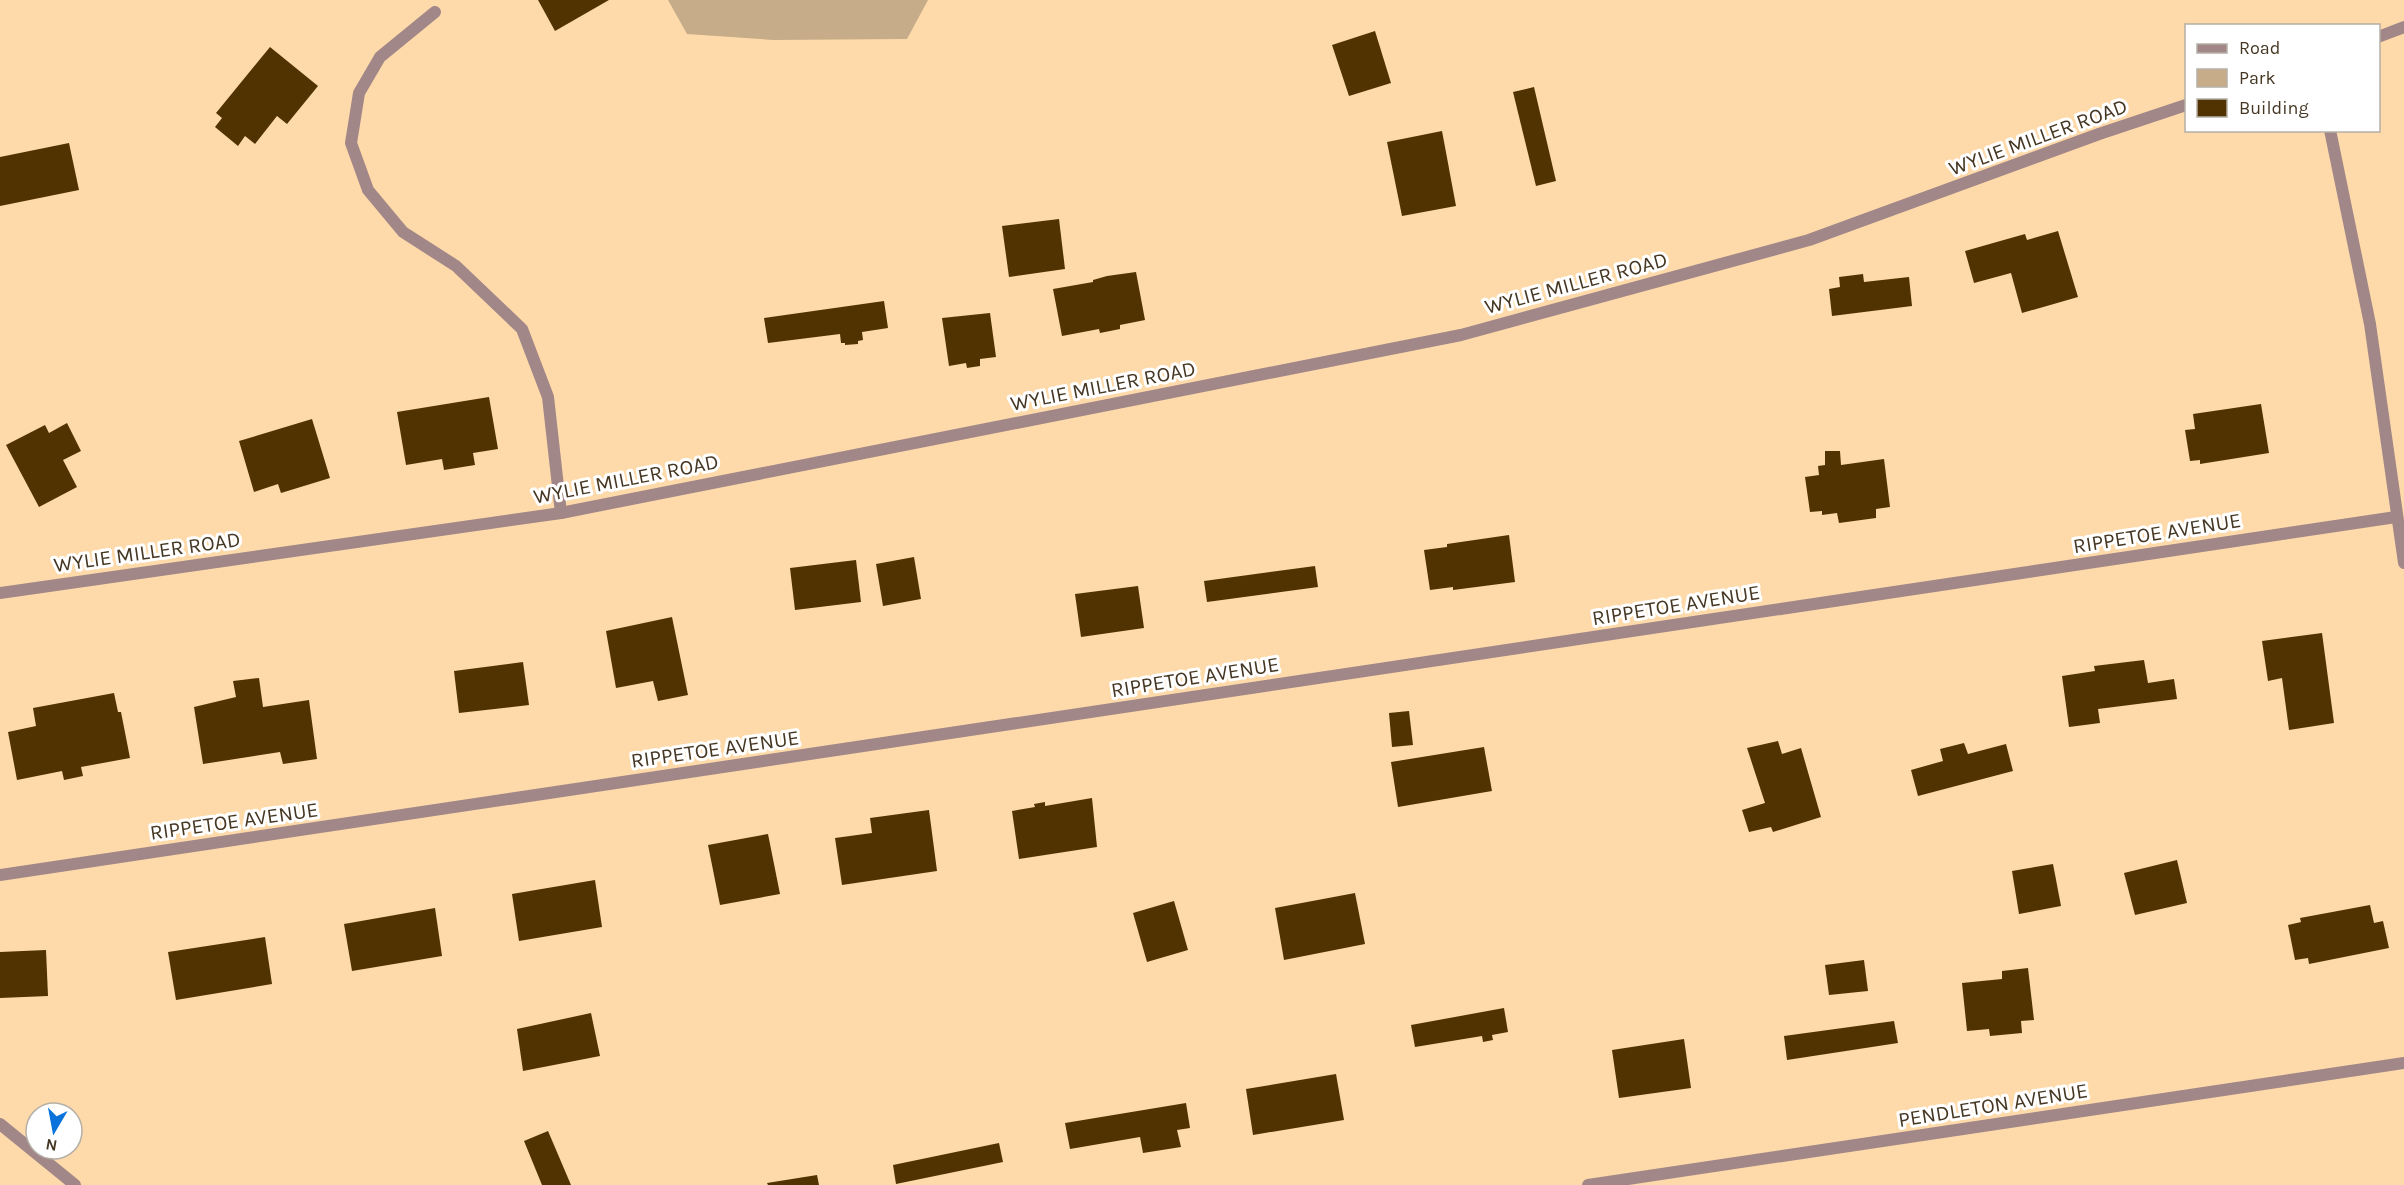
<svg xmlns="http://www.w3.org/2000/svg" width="2404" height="1185" font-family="Karla,sans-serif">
<rect width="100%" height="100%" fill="#fedaaa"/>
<path fill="#c6ac88" d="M668 0H928L907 39 773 40 687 34Z"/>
<g fill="#503300">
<path d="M538 0H609L555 31Z"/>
<path d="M1375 31 1391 83 1349 96 1332 45Z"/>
<path d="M270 47 318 86 287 124 277 116 255 144 245 136 238 146 215 127 222 118 216 113Z"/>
<path d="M1534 87 1556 181 1536 186 1513 92Z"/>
<path d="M1442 131 1456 206 1402 216 1387 142Z"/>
<path d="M69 143 79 190 0 206V157Z"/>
<path d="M1059 219 1065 269 1009 277 1002 226Z"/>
<path d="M2058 231 2078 297 2022 313 2011 273 1974 283 1965 251 2025 234 2027 240Z"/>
<path d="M1136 272 1145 320 1120 325V329L1100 333 1099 329 1062 336 1053 289 1093 282V280L1107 276Z"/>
<path d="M1863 274 1864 282 1909 277 1912 306 1832 316 1829 289 1840 287 1839 277Z"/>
<path d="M884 301 888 328 862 332 863 340 858 341V344L845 345V343H841L840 334 768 343 764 318Z"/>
<path d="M990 313 996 357 980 359V366L967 368 966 363 949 366 942 318Z"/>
<path d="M489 397 498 449 473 453 475 465 444 470 442 459 406 465 397 412Z"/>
<path d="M2261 404 2269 453 2200 464V460L2190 461 2185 430 2195 429 2193 414Z"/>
<path d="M312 419 330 478 281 493 278 484 254 492 239 441Z"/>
<path d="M67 423 81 451 63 460 77 487 39 507 6 445 45 425 49 433Z"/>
<path d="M1825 451H1840L1841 465 1884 459 1890 507 1876 509V518L1839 523 1837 513 1822 515V511L1810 512 1805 477 1819 475 1818 466 1825 465Z"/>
<path d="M1509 535 1515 582 1453 590V587L1430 590 1424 550 1447 547V544Z"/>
<path d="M914 557 921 599 883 606 876 564Z"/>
<path d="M856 560 861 602 795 610 790 568Z"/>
<path d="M1315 566 1318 587 1207 602 1204 581Z"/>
<path d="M1138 586 1144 628 1081 637 1075 594Z"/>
<path d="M672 617 688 695 658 701 653 681 616 688 606 631Z"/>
<path d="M2322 633 2334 723 2289 730 2282 678 2268 681 2262 641Z"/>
<path d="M2144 660 2148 683 2174 679 2177 699 2098 709 2100 723 2069 727 2062 676 2095 671 2094 666Z"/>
<path d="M523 662 529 705 459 713 454 671Z"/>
<path d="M259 678 263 707 309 700 317 759 283 764 280 752 203 764 194 707 236 697 233 681Z"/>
<path d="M114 693 118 712H121L130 758 81 767 83 776 64 780 62 771 17 780 8 732 36 726 33 708Z"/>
<path d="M1409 711 1413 745 1392 747 1389 713Z"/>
<path d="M1778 741 1782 754 1801 748 1821 817 1773 832 1771 827 1749 832 1742 810 1765 803 1747 748Z"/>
<path d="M1964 743 1968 754 2006 744 2013 771 1918 796 1911 770 1943 761 1940 749Z"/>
<path d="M1484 747 1492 791 1398 807 1391 762Z"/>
<path d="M1092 798 1097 847 1019 859 1012 811 1035 807 1034 804 1045 802V806Z"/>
<path d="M929 810 937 871 842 885 835 838 872 833 870 818Z"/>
<path d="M768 834 780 894 720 905 708 845Z"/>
<path d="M2177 860 2187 903 2135 915 2124 873Z"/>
<path d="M2053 864 2061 906 2019 914 2012 871Z"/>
<path d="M595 880 602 927 519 941 512 894Z"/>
<path d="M1355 893 1365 944 1284 960 1275 908Z"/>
<path d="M1174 901 1188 950 1147 962 1133 913Z"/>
<path d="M2370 905 2374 923 2383 921 2389 948 2309 964 2308 958 2295 960 2288 925 2301 922 2300 918Z"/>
<path d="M435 908 442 956 352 971 344 924Z"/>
<path d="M265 937 272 984 176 1000 168 952Z"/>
<path d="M46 950 48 996 0 998V952Z"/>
<path d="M1864 960 1868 991 1829 995 1825 965Z"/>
<path d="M2028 968 2034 1020 2021 1021 2022 1033 1990 1036 1989 1029 1967 1031 1962 983 2002 979V971Z"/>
<path d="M1504 1008 1508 1032 1492 1035 1493 1040 1483 1042 1482 1036 1415 1047 1411 1025Z"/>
<path d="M591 1013 600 1056 523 1071 517 1029Z"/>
<path d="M1894 1021 1898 1043 1787 1060 1784 1036Z"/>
<path d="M1684 1039 1691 1088 1619 1098 1612 1050Z"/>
<path d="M1336 1074 1344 1120 1253 1135 1246 1089Z"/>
<path d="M1186 1103 1190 1128 1177 1130 1181 1147 1143 1153 1140 1137 1070 1149 1065 1123Z"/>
<path d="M548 1131 571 1185H542L524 1141Z"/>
<path d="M999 1143 1003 1162 896 1184 893 1165Z"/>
<path d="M817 1175 819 1185H768L767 1183Z"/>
</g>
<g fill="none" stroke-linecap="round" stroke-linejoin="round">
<g stroke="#a28788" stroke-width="12">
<path d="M435 12 380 57 359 93 351 143 368 190 403 232 456 266 522 329 548 397 561 513"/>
<path d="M2378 37 2404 27"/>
<path d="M2330 130 2370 324 2404 563"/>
<path d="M0 593 561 513 1461 335 1809 240 2099 134 2186 105"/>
<path d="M0 875 2396 517"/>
<path d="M0 1124 75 1185"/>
<path d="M1588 1185 2404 1063"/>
</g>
</g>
<g text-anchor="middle" stroke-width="6" stroke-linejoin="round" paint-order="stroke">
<g font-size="21" fill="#453723" stroke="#fff">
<text transform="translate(2038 137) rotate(-20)" y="7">WYLIE MILLER ROAD</text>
<text transform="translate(1576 283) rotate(-15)" y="7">WYLIE MILLER ROAD</text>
<text transform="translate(1103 386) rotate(-11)" y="7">WYLIE MILLER ROAD</text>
<text transform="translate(626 479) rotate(-11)" y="7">WYLIE MILLER ROAD</text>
<text transform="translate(2157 533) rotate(-9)" y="7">RIPPETOE AVENUE</text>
<text transform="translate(147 552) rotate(-8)" y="7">WYLIE MILLER ROAD</text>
<text transform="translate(1676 605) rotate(-9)" y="7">RIPPETOE AVENUE</text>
<text transform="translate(1195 677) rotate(-9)" y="7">RIPPETOE AVENUE</text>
<text transform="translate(715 749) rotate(-8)" y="7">RIPPETOE AVENUE</text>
<text transform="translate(234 821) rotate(-8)" y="7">RIPPETOE AVENUE</text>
<text transform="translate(1993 1105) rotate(-9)" y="7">PENDLETON AVENUE</text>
</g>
</g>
<rect x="2185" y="24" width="195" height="108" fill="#ffffff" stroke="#b5afa7" stroke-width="1.5"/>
<rect x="2197" y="44" width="30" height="9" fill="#a28788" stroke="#b5afa7" stroke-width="1.5"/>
<text x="2239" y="54" font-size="18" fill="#453723">Road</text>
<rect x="2197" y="69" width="30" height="18" fill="#c6ac88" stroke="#b5afa7" stroke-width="1.5"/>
<text x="2239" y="84" font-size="18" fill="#453723">Park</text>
<rect x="2197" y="99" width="30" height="18" fill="#503300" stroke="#b5afa7" stroke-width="1.5"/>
<text x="2239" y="114" font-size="18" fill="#453723">Building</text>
<g transform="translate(54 1131) rotate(190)"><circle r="28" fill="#ffffff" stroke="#b5afa7" stroke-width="1.5"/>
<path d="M0-4.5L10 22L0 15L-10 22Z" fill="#0773db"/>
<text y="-9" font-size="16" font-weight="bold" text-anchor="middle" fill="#453723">N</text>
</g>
</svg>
